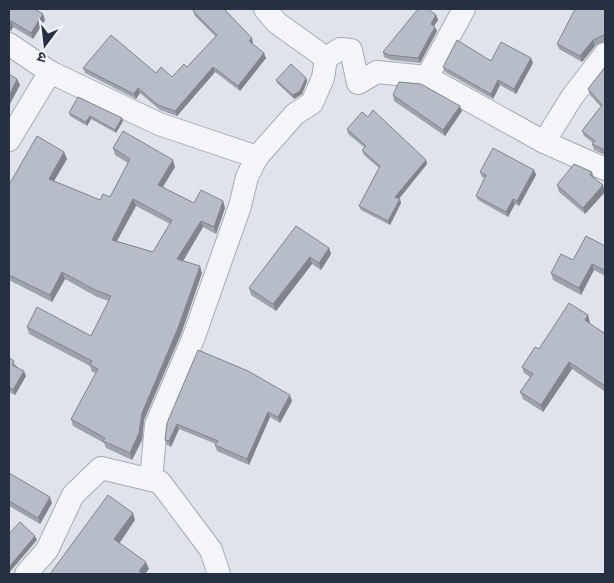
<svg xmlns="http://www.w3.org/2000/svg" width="614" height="583" font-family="Manrope,'Noto Sans Devanagari',sans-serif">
<rect width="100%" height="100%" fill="#e0e4ea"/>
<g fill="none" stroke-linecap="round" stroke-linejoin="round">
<g stroke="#a5aab5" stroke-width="24">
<g id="minor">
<path d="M265 9 277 23 326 58 340 49 351 50 358 83 377 72 427 77 544 142 605 169"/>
<path d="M9 44 50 72 159 124 257 157"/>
<path d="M427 77 464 9"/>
<path d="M9 140 50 72"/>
<path d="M544 142 572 97 605 54"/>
<path d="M151 480 160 482 211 550 219 574"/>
<path d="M26 574 47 550 73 495 101 468 151 480 156 425 193 339 240 206 247 177 257 157 295 114 312 103 323 78 326 58"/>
</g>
</g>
<use href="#minor" stroke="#f3f5f8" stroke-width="22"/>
</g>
<g fill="#9da3ac" fill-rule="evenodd">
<path d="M9 9 45 20 33 39 13 27 11 31H9Z"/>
<path d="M605 9V41L595 46 582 62 559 49 557 44Z"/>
<path d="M193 11 253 43V44L266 58 240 91 215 72 177 116 160 110 140 93 136 99 85 73 83 68 156 73 172 77 187 67 216 37 195 16Z"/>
<path d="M436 15 438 20 434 26 437 31 420 63 391 60 384 57 383 52Z"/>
<path d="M491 61 533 63 516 94 500 85 493 99 445 72 443 67Z"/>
<path d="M605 67V155L594 150 592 144 593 143 584 136 582 131 601 107 590 95 588 89Z"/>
<path d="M306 78 307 81 302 94 294 99 277 83 276 80Z"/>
<path d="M393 95 462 111 445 136 394 101Z"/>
<path d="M78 97 123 121 116 133 91 119 87 126 70 116 69 113Z"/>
<path d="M347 129 426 160 427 164 399 199 401 203 390 225 361 210 359 206 379 168 364 155 362 150 365 148 348 134Z"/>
<path d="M113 148 175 167 163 187 194 203 223 201 225 208 216 234 203 227 183 261 202 273 181 334 144 420 142 440 132 460 106 448 104 443 73 426 71 419 96 373 92 372 90 366 29 334 27 327 91 336 109 301 97 297 65 279 52 302 9 280V185L64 152 67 159 54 181 100 200 110 197 128 163 115 155ZM136 206 170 224 153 252 117 241Z"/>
<path d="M534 170 536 175 519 206 515 204 508 217 478 200 476 196 485 178 482 177 480 172Z"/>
<path d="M592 172 595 179 605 192 585 214 559 192 557 185Z"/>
<path d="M605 246V276L594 270 581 295 553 280 551 273 573 260Z"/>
<path d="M329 248 331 254 321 270 312 264 276 311 251 295 249 288Z"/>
<path d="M590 322 589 323 605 333V393L604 391 572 369 543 412 523 399 520 392 530 377 524 373 522 367 539 349Z"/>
<path d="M9 358 26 376 15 395 9 392Z"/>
<path d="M292 401 280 423 270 417 249 465 217 451 215 445 216 444 179 429 171 447 167 445 165 440 167 423Z"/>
<path d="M9 473 52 503 40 524 9 506Z"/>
</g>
<g fill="#80848c">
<path d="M43 14 45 20 33 39 31 33Z"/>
<path d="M436 15 438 20 432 29 431 24Z"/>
<path d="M11 21 13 27 11 31 9 25Z"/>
<path d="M435 27 437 31 420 63 418 58Z"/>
<path d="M252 38 253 43 251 46 249 41Z"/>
<path d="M593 40 595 46 582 62 580 56Z"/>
<path d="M264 53 266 58 240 91 238 86Z"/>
<path d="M531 58 533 63 516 94 514 89Z"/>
<path d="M213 67 215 72 177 116 175 111Z"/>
<path d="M306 78 307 81 302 94 294 99 293 95Z"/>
<path d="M17 79 20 85 9 106V96Z"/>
<path d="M498 80 500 85 493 99 491 94Z"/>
<path d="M138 88 140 93 136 99 134 94Z"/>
<path d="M460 106 462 111 445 136 443 130Z"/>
<path d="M90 116 91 119 87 126 86 122Z"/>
<path d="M122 118 123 121 116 133 115 130Z"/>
<path d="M64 152 67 159 51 186 49 179Z"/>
<path d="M173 160 175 167 160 191 158 185Z"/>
<path d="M426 160 427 164 397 201 395 197Z"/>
<path d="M534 170 536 175 519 206 517 201Z"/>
<path d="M603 185 605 192 585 214 583 208Z"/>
<path d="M133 199 136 206 114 246 112 240Z"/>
<path d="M400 199 401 203 390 225 388 221Z"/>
<path d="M513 199 515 204 508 217 506 212Z"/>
<path d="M223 201 225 208 216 234 214 227Z"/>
<path d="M201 221 203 227 180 266 177 259Z"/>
<path d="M329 248 331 254 321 270 319 263Z"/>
<path d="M310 257 312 264 276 311 273 304Z"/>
<path d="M592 264 594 270 581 295 579 288Z"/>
<path d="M200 266 202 273 181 334 144 420 142 440 132 460 130 453 142 413Z"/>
<path d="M62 272 65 279 52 302 50 295Z"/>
<path d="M588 315 590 322 587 326 585 320Z"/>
<path d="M569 362 572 369 543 412 541 405Z"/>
<path d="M24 371 26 376 15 395 13 390Z"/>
<path d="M290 395 292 401 280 423 278 417Z"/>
<path d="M268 412 270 417 249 465 247 459Z"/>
<path d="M177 424 179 429 171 447 169 441Z"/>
<path d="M50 497 52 503 40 524 38 518Z"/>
<path d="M133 513 135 520 117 547 114 539Z"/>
<path d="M35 536 37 540 9 573V567Z"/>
<path d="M146 562 149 569 145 574H140L139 571Z"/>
</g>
<g fill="#b7bdc8" stroke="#80848c" fill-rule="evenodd">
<path d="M9 9H34L43 14 31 33 11 21 9 25Z"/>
<path d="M195 9H224L252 38 249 41 264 53 238 86 213 67 175 111 158 105 138 88 134 94 83 68 111 35 156 73 161 67 172 77 184 64 187 67 217 35 193 11Z"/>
<path d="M418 9H428L436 15 431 24 435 27 418 58 389 55 383 52Z"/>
<path d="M575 9H605V36L604 35 593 40 580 56 557 44Z"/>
<path d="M457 40 491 61 501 42 531 58 514 89 498 80 491 94 443 67Z"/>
<path d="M291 64 306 78 300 91 293 95 276 80Z"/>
<path d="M605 67V150L592 144 595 141 582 131 602 105 588 89Z"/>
<path d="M9 74 17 79 9 96Z"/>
<path d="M399 82 421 84 460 106 443 130 393 95Z"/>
<path d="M78 97 122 118 115 130 90 116 86 122 69 113Z"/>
<path d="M373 110 426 160 395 197 400 199 388 221 359 206 380 166 362 150 366 146 347 129 362 112 368 117Z"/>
<path d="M123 131 173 160 158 185 194 203 201 190 223 201 214 227 201 221 177 259 200 266 178 328 142 413 139 433 130 453 103 441 105 438 71 419 98 369 90 365 92 361 27 327 37 307 91 336 111 296 95 290 62 272 50 295 9 275V185L37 136 64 152 49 179 100 200 103 194 110 197 130 159 113 148ZM133 199 172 220 153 252 112 240Z"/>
<path d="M493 148 534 170 517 201 513 199 506 212 476 196 486 175 480 172Z"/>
<path d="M574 164 592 172 590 175 603 185 583 208 557 185Z"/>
<path d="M296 226 329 248 319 263 310 257 273 304 249 288Z"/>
<path d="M586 236 605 246V268L604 270 592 264 579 288 551 273 561 254 573 260Z"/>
<path d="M569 303 588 315 585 320 605 334V386L569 362 541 405 520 392 533 374 522 367 535 347 539 349Z"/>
<path d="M198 350 248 371 290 395 278 417 268 412 247 459 215 445 218 441 177 424 169 441 165 440 167 423Z"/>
<path d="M9 358 14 361 12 365 24 371 13 390 9 387Z"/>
<path d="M9 473 50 497 38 518 9 501Z"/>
<path d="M108 495 133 513 114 539 146 562 139 571 144 574H50Z"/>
<path d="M20 522 35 536 9 567V534Z"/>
</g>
<rect width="614" height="583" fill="none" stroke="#273043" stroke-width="20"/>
<g transform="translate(45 45) rotate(195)" stroke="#f0f3f8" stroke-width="4" paint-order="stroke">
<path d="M0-4L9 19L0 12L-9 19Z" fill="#273043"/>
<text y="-8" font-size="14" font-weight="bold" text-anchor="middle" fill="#273043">उ</text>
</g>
</svg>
